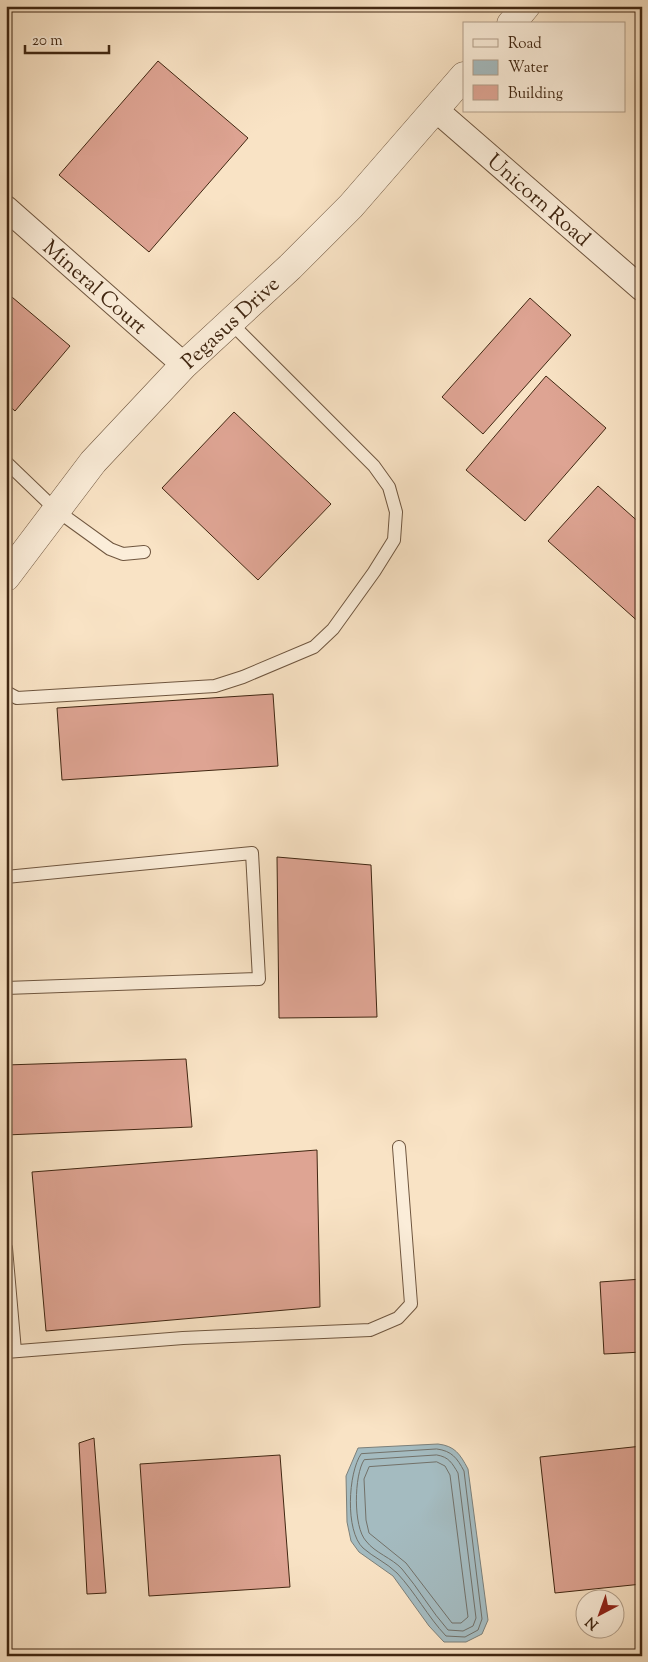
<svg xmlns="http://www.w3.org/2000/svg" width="648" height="1662" font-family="'Sorts Mill Goudy',serif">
<rect width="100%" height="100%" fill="#f9e3c5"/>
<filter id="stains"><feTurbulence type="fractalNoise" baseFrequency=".004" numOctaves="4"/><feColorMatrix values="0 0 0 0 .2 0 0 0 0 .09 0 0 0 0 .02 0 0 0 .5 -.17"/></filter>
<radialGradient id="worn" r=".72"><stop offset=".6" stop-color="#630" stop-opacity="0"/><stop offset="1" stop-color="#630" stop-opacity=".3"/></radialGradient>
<path fill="#a4bbc0" stroke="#7c807a" d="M438 1444C455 1446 460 1454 468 1469L488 1620 482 1634 466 1642H444L429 1626 393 1576 359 1552 351 1541 347 1522 346 1476 358 1448Z"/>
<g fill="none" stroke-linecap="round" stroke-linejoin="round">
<g stroke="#727169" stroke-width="1">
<path d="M437 1449C452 1451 457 1458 464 1471L482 1619 478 1630 465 1637 446 1636C428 1617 415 1592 397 1573 387 1563 373 1557 363 1548 345 1531 348 1473 361 1454Z"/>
<path d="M437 1455C449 1457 452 1463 458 1473L476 1618 473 1626 463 1631 448 1630C431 1611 419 1589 402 1569 392 1558 375 1553 366 1541 353 1527 354 1475 364 1460Z"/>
<path d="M437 1462 445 1466 450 1475 468 1617 461 1623H452L406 1563 369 1533 366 1520 364 1479 369 1467Z"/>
</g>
</g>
<g fill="#dea493" stroke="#412712">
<path d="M158 61 248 138 149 252 59 175Z"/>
<path d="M6 292 70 346 15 411 6 403Z"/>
<path d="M530 298 571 335 483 434 442 397Z"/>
<path d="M546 376 606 428 525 521 466 470Z"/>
<path d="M234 412 331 504 258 580 162 488Z"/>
<path d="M598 486 642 525V625L548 541Z"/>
<path d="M273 694 278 766 62 780 57 708Z"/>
<path d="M277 857 371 865 377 1017 279 1018Z"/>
<path d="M186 1059 192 1127 6 1135V1065Z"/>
<path d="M317 1150 320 1307 46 1331 32 1172Z"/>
<path d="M642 1279V1352L604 1354 600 1282Z"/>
<path d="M94 1438 106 1593 87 1594 79 1443Z"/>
<path d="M642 1446V1584L555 1593 540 1457Z"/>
<path d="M280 1455 290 1587 149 1596 140 1464Z"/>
</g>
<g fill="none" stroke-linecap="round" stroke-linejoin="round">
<g stroke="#6f563f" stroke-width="14">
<g id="service">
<path d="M6 462 56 510 110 549 123 554 144 552"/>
<path d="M6 692 17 698 215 686 243 677 314 647 333 629 374 572 394 540 396 512 389 487 374 466 230 322"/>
<path d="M6 877 252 853 259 979 6 988"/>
<path d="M6 1248 15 1351"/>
<path d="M6 1352 183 1338 370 1330 398 1318 411 1304 399 1147"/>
</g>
</g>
<g stroke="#6f563f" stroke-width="26">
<g id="minor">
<path id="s1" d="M435 109 642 289"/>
<path id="s2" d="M6 208 184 365"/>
</g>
</g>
<g stroke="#6f563f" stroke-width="29">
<g id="tertiary">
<path d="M511 24 526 6"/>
<path id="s3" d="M6 577 93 462 184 365 290 267 351 206 464 76"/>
</g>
</g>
<use href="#service" stroke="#fbedd9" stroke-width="12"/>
<use href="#minor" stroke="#fbedd9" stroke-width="24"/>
<use href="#tertiary" stroke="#fbedd9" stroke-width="28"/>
</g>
<g text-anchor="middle" stroke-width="4" stroke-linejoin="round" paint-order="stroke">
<g font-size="21" fill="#412712" stroke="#fbedd9">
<text dy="7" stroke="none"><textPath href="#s1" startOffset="138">Unicorn Road</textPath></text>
<text dy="7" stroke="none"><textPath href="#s2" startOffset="119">Mineral Court</textPath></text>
<text dy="7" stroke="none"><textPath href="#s3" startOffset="340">Pegasus Drive</textPath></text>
</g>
</g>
<rect width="648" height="1662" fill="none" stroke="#f9e3c5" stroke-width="25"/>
<rect x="8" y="8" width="633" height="1647" fill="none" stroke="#412712" stroke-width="2.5"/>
<rect x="12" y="12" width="623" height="1637" fill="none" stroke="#412712"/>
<rect x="463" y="22" width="162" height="90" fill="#fbedd9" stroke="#b19e89"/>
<rect x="473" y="39" width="25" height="8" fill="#fbedd9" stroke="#b19e89"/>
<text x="508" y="48" font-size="15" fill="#412712">Road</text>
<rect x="473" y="60" width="25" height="15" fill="#a4bbc0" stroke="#b19e89"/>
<text x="508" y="72" font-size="15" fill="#412712">Water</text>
<rect x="473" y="85" width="25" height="15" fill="#dea493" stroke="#b19e89"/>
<text x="508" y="98" font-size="15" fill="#412712">Building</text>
<g transform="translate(600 1614) rotate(221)"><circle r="24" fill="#fbedd9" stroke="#b19e89"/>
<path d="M0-4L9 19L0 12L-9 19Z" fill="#8f2418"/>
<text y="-8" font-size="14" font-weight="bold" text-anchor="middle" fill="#412712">N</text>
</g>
<path d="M25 45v8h84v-8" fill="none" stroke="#412712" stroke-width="2.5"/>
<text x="32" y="45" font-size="15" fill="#412712" stroke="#fbedd9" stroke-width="4" paint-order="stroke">20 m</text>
<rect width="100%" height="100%" filter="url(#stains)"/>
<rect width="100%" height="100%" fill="url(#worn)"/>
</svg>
